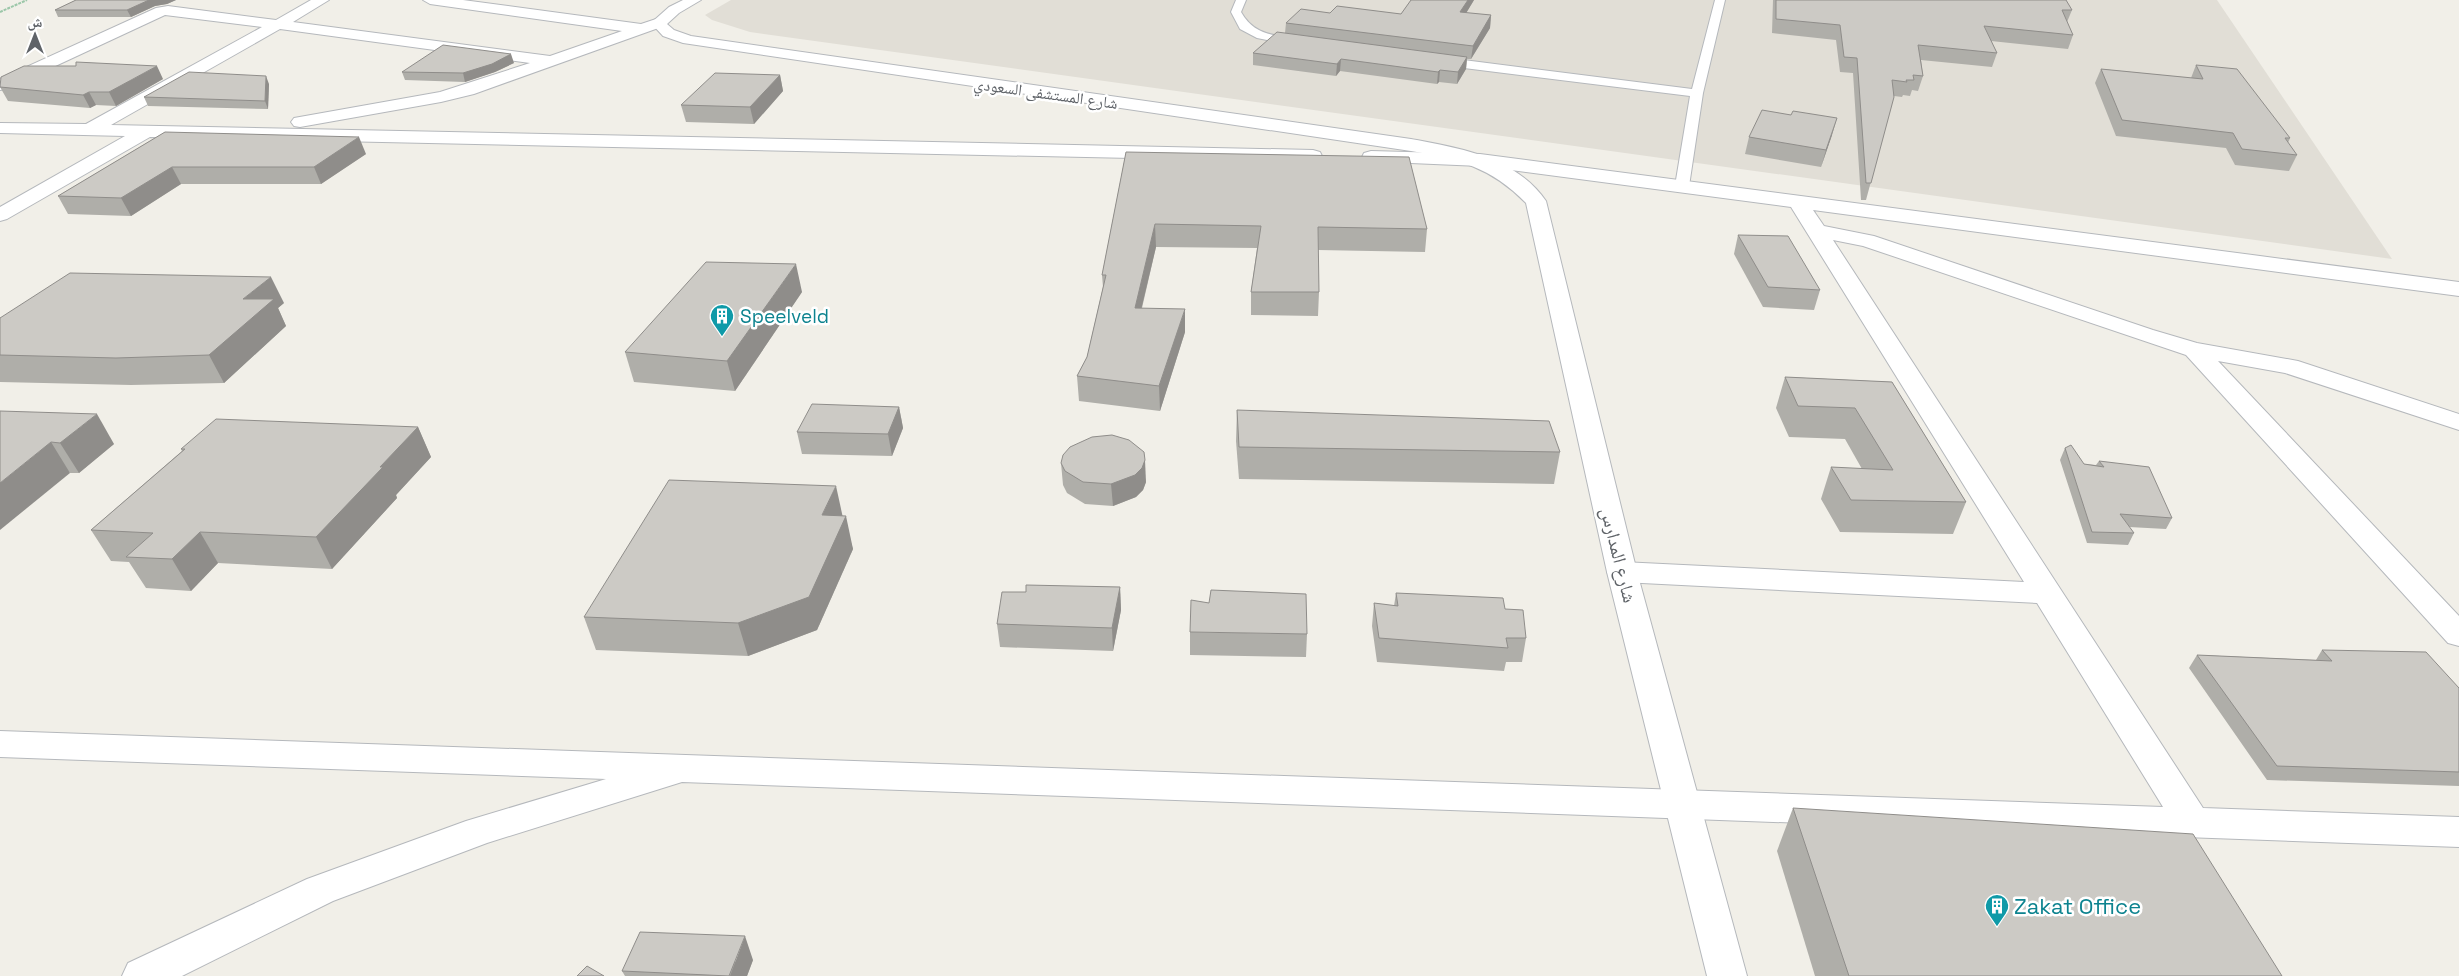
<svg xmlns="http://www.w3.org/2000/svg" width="2459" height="976" font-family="'Space Grotesk','Noto Naskh Arabic',sans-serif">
<rect width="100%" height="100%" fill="#f1efe8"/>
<path fill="#e1ded6" d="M731 0H2217L2392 259 750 32 712 20 705 15Z"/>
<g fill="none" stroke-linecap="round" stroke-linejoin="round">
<g stroke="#b5b8bc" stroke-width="2">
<g id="service">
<path d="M1236 0H1246L1241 12C1255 37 1276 34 1301 41L1303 43 1297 46 1257 38 1240 29 1231 12Z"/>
<path d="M1715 0H1725L1703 93 1689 186 1682 190 1675 186 1690 96 1440 65 1434 61 1440 57 1692 89Z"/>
</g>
</g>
<g stroke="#b5b8bc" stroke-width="2">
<g id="minor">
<path d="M311 0H329L293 22 550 56 622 31 430 4 423 0H463L641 24 659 18 667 23 664 26 474 94 441 102 300 127 294 126 291 122 294 118 440 92 530 63 280 29 111 125 1313 150 1320 152 1322 156 1320 160 1313 162 150 137 7 219 0 221V207L125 136 0 133V123L86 124 262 27 165 15 6 89 0 90V79L156 8 168 6 276 20Z"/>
<path d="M1371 151 1480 154 2459 282V296L1813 210 1824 226 1874 236 2153 330 2197 343 2298 361 2459 414V430L2285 373 2218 361 2459 616V646L2448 643 2186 355 1863 246 1833 240 2203 808 2459 817V847L682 782 487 843 333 901 182 976H122L128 963 307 879 466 821 606 779 0 757V731L2163 807 2037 603 1622 582 1611 579 1607 572 1611 565 1622 562 2024 582 1791 207 1480 166 1364 161 1362 157 1364 153Z"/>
</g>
</g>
<g stroke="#b5b8bc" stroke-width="2">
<path id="tertiary" d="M683 0H701L679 13 667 24 674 30 691 36 1411 139C1459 148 1516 157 1546 201L1637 572 1747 976H1707L1607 572 1526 203C1491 167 1458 159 1411 151L683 43 663 36 651 23 669 7Z"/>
</g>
<path stroke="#9cc7a9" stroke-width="2" stroke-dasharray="3 1" stroke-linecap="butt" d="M0 12 27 0"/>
<use href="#service" fill="#fff" fill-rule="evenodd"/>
<use href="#minor" fill="#fff" fill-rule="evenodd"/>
<use href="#tertiary" fill="#fff" fill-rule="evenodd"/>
</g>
<g fill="#afaea9">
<path d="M76 0H176L167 4 155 6 131 17H58L55 10Z"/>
<path d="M1411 0H1474L1466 13 1491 15 1490 28 1471 59H1467L1466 69 1457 84 1439 82 1437 84 1340 71 1336 76 1253 65V53L1285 33 1286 23 1330 13 1401 14Z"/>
<path d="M1773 0H2066L2072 10 2067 22 2073 35 2068 49 1991 41 1997 53 1992 67 1921 60 1923 76 1918 91 1912 90 1910 96 1903 95 1902 97 1894 96 1866 200H1861L1853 73 1840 72 1836 40 1772 33Z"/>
<path d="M514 63 495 72 465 82 405 80 402 72Z"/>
<path d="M2196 65 2290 138 2288 143 2297 155 2289 171 2235 165 2226 148 2116 136 2095 83 2101 69 2191 78Z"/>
<path d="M780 75 783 91 754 124 686 122 681 105Z"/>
<path d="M163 79 116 106 96 105 90 108 8 101 0 87Z"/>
<path d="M269 84 268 109 148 106 144 97Z"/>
<path d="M1791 115 1832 135 1821 167 1745 154 1749 137Z"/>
<path d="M165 132 366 154 321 184H181L131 216 68 214 58 196Z"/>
<path d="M1126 152 1427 229 1425 252 1318 250 1319 292 1318 316 1251 315V292L1257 248 1156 247 1142 308 1185 332 1160 411 1079 401 1077 376 1087 357 1103 287 1102 275Z"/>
<path d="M1738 235 1820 290 1814 310 1763 307 1734 254Z"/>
<path d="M802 292 735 391 634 382 625 352Z"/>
<path d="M284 303 278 308 286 326 224 383 131 385 0 382V355Z"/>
<path d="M1785 377 1892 382 1966 502 1953 534 1840 532 1821 499 1831 467 1862 469 1845 439 1789 437 1776 408Z"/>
<path d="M899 407 903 428 892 456 802 454 797 432Z"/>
<path d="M1237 410 1560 452 1554 484 1239 479 1236 441Z"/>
<path d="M0 411 114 444 79 473H70Z"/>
<path d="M418 427 431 457 396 495 397 498 332 569 218 563 191 591 146 588 129 562 111 561 91 530 182 451 181 449Z"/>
<path d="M2065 448 2084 464 2096 465 2099 461 2172 518 2166 529 2129 527 2134 533 2128 545 2087 543 2060 460Z"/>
<path d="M1061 463 1146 482 1143 490 1136 497 1113 506 1085 504 1067 493 1063 485Z"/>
<path d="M842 516 853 549 817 630 748 656 596 650 584 617Z"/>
<path d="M1120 587 1121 610 1113 651 1000 647 997 624 1026 592Z"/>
<path d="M1396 593 1505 609 1526 638 1522 662H1506L1504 671 1377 662 1372 626 1374 603 1394 606Z"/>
<path d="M1190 632 1307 634 1306 657 1190 655Z"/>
<path d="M2322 650 2459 688V786L2267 780 2189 668 2197 655 2316 660Z"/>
<path d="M1793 808 2282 976H1815L1777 851Z"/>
<path d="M753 960 747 976H625L622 971Z"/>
</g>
<g fill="#8f8d8a">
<path d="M149 0H176L167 4 155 6 131 17 127 10Z"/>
<path d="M1468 0H1474L1459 25 1460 12Z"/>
<path d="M1491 15 1490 28 1471 59 1473 46Z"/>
<path d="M511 54 514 63 495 72 465 82 463 73Z"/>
<path d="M1467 57 1466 69 1457 84 1458 72Z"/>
<path d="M1341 59 1340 71 1336 76 1337 64Z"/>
<path d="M157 66 163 79 116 106 109 92Z"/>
<path d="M1440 70 1439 82 1437 84 1438 72Z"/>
<path d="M780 75 783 91 754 124 750 107Z"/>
<path d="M266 76 269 84 268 109 265 101Z"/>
<path d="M89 92 96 105 90 108 83 95Z"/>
<path d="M1837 118 1832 135 1821 167 1826 150Z"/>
<path d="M359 137 366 154 321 184 314 167Z"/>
<path d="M172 167 181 184 131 216 121 198Z"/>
<path d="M1155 224 1156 247 1136 331 1135 308Z"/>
<path d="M796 264 802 292 735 391 727 361Z"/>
<path d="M271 277 284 303 278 308 286 326 224 383 209 355 243 299Z"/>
<path d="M1185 309V332L1160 411 1159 386Z"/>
<path d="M899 407 903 428 892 456 888 434Z"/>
<path d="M97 414 114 444 79 473 60 443Z"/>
<path d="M418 427 431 457 396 495 397 498 332 569 316 537 380 467Z"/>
<path d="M51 442 70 473 0 530V483Z"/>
<path d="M1145 460 1146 482 1143 490 1136 497 1113 506 1111 484Z"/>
<path d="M836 486 843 518 822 515Z"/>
<path d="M846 516 853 549 817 630 748 656 738 623Z"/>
<path d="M200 532 218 563 191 591 172 559Z"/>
<path d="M1120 587 1121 610 1113 651 1112 628Z"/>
<path d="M745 936 753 960 747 976H730Z"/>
</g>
<g fill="#cccac5" stroke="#8f8d8a">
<path d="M76 0H149L127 10H55Z"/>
<path d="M1411 0H1468L1460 12 1491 15 1473 46 1286 23 1301 9 1330 13 1337 6 1401 14Z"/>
<path d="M1776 0H2066L2072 10H2062L2073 35 1984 26 1997 53 1918 45 1923 76 1913 75 1914 80H1906L1907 82 1892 80 1894 97 1871 183H1866L1857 58 1844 57 1840 25 1776 19Z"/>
<path d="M1277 32 1467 57 1458 72 1440 70 1438 72 1341 59 1337 64 1253 53Z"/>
<path d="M443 45 511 54 492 64 463 73 402 72Z"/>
<path d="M76 62 157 66 109 92H89L83 95 0 87 1 77 24 66H76Z"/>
<path d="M2196 65 2237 69 2290 138H2285L2297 155 2242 149 2233 133 2122 120 2101 69 2203 79Z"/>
<path d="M189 72 266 76 265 101 144 97Z"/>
<path d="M715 73 780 75 750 107 681 105Z"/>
<path d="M1762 110 1791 115 1793 111 1837 118 1826 150 1749 137Z"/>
<path d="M165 132 359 137 314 167H172L121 198 58 196Z"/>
<path d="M1126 152 1409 157 1427 229 1318 227 1319 292H1251L1261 226 1155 224 1135 308 1185 309 1159 386 1077 376 1087 357 1106 275H1102Z"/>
<path d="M1738 235 1788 236 1820 290 1768 287Z"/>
<path d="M706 262 796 264 727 361 625 352Z"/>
<path d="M70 273 271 277 243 299H274L209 355 116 358 0 355V318Z"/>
<path d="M1785 377 1892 382 1966 502 1851 500 1831 467 1893 470 1855 408 1798 406Z"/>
<path d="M812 404 899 407 888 434 797 432Z"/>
<path d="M1237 410 1549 421 1560 452 1239 447Z"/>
<path d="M0 411 97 414 60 443 51 442 0 483Z"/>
<path d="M216 419 418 427 380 467H383L316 537 200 532 172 559 126 557 153 533 91 530 185 449H181Z"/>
<path d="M1112 435 1129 440 1144 452 1145 460 1142 468 1135 475 1111 484 1083 482 1065 471 1061 463 1063 455 1070 447 1092 437Z"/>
<path d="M2071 445 2084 464 2104 467 2099 461 2149 467 2172 518 2120 514 2134 533 2092 532 2065 448Z"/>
<path d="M669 480 836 486 822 515 846 516 809 597 738 623 584 617Z"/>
<path d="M1026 585 1120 587 1112 628 997 624 1002 592H1026Z"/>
<path d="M1211 590 1306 594 1307 634 1190 632 1191 600 1209 603Z"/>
<path d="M1396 593 1503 598 1505 609 1523 610 1526 638H1506L1508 648 1379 638 1374 603 1398 606Z"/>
<path d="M2322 650 2426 652 2459 688V772L2277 766 2197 655 2332 661Z"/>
<path d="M1793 808 2193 834 2282 976H1849Z"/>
<path d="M640 932 745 936 729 976 622 971Z"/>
<path d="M587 966 604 976H577Z"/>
</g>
<defs>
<g id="building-pin" transform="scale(1.25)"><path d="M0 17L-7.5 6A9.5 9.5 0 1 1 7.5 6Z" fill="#0f9aa8" stroke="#fff"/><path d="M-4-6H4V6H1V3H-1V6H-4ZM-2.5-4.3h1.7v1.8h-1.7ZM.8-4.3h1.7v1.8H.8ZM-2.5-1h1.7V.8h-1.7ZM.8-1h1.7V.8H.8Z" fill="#fff"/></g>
</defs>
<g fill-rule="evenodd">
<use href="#building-pin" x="722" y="316"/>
<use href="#building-pin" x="1997" y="906"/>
</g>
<g text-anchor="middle" stroke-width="5" stroke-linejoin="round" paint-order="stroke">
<g font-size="16" fill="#5f6368" stroke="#fff">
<text transform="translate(1046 93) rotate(8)" y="6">شارع المستشفى السعودي</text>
</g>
<g font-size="19" fill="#0d838f" stroke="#fff" text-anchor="start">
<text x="740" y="323">Speelveld</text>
</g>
<g font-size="19" fill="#5f6368" stroke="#fff">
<text transform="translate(1619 555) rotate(76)" y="7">شارع المدارس</text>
</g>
<g font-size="22" fill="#0d838f" stroke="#fff" text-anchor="start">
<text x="2014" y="914">Zakat Office</text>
</g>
</g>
<g transform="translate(35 35)" stroke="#ffffff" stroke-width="4" paint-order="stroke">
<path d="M0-4L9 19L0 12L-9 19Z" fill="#5f6368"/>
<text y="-8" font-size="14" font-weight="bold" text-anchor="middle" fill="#5f6368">ش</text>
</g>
</svg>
